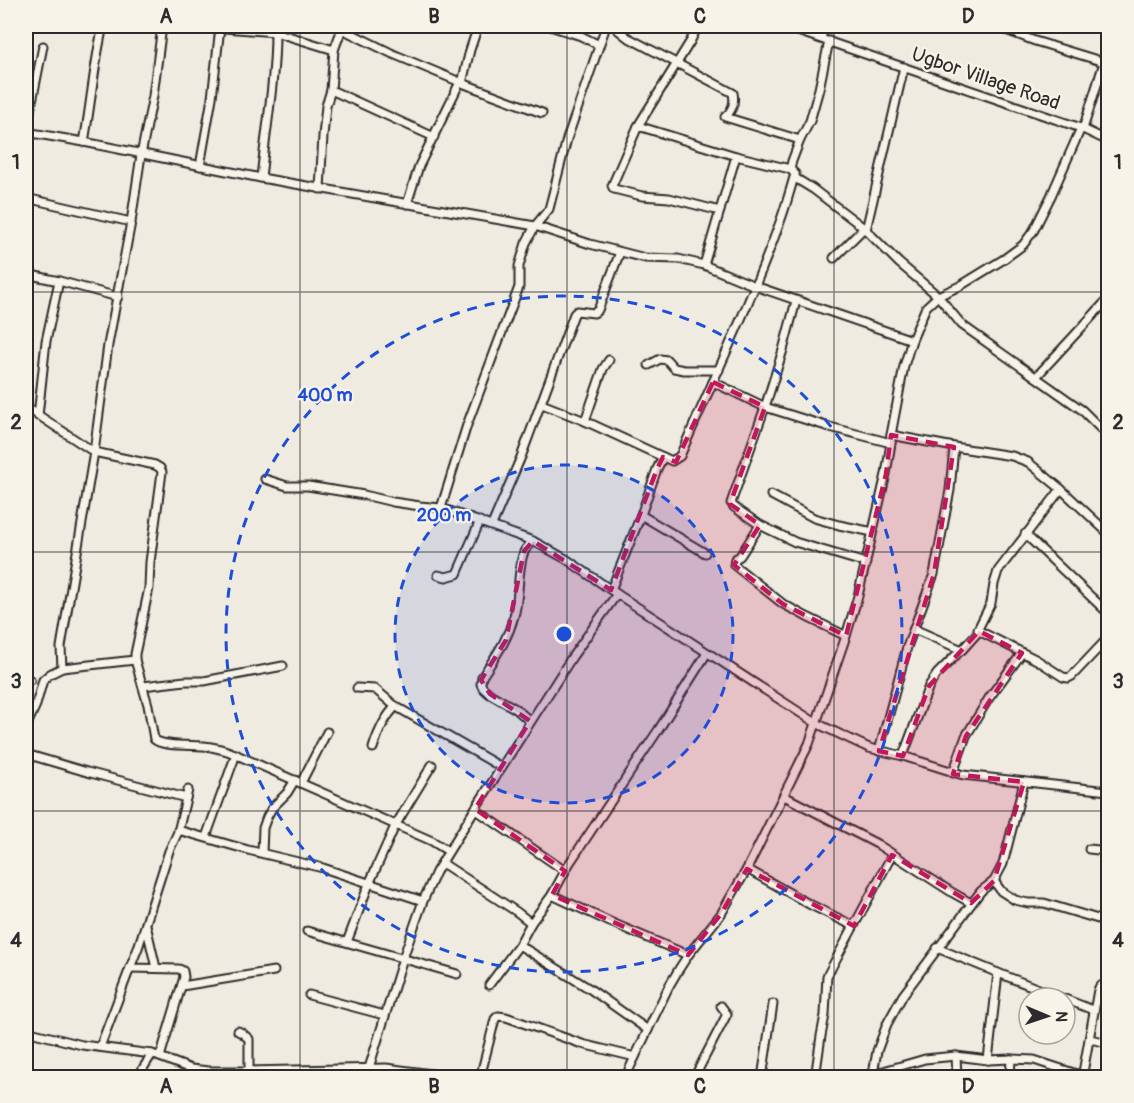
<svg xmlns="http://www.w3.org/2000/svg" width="1134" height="1103" font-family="Pangolin,sans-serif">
<rect width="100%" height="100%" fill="#efebe0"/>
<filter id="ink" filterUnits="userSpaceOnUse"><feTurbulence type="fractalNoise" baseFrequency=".0167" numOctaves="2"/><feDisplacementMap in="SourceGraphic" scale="12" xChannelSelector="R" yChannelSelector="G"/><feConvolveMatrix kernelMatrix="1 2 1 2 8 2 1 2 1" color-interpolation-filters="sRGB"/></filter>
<g filter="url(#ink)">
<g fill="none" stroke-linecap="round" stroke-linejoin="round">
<g stroke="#2b2b2b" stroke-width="11">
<g id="minor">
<path d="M210 26 224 28 275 32 334 50"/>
<path d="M465 26 476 31"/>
<path d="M550 26 581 36 599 45"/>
<path d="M698 26 690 42 638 126 612 186 614 189 642 196 669 198 720 211"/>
<path d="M783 26 1081 128 1108 141"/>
<path d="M995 26 1035 41 1104 62"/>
<path d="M342 29 393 54 460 82"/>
<path d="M617 29 627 37 733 93C735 103 733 110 725 117L800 140"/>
<path d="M821 38 825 26"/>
<path d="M829 41 819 89 810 121 800 140 792 161 790 169 795 174V178L813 189 864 228 899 263 938 296 962 325 1082 410 1108 436"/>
<path d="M462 83 542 113"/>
<path d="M331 90 434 137"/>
<path d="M638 126 736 156 790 169"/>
<path d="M1083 129 1108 50"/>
<path d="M26 132 84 142 261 178 535 226 590 244 645 258 678 259 704 265 755 286 912 340"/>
<path d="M26 132 43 46"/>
<path d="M84 142C91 104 94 64 103 26"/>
<path d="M200 166 212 98 220 27"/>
<path d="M261 178C266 129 275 81 275 32"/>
<path d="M320 189 323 136 326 106 331 90 334 50 343 26"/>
<path d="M26 198 131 222"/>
<path d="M407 204 419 166 460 82 462 83 470 50 478 26"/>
<path d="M866 230 904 67"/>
<path d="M834 258 864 228"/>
<path d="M704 265 736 156"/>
<path d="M26 274 59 281 118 297"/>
<path d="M796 301 783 350 765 407 731 503 734 507 760 525 795 542 866 563"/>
<path d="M649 365 660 359 667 360 674 368 684 370H719"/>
<path d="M1036 377 1108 299"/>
<path d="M713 382 765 407 826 426 891 443"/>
<path d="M542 404 585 421 663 457 672 461 680 456C714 378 751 302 780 222 786 206 790 190 795 174"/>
<path d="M26 407 94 452 155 465 160 468 162 472 150 562 149 588 135 654V660L148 705 154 739C163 748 197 744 211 747 218 748 224 750 230 752L432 841 448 851"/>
<path d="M38 416 46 341 59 281"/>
<path d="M585 421 603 369 609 360"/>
<path d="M954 447 1012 456 1028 462 1061 489 1108 533"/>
<path d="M265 479 287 486H308L364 495 393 502 420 506 441 508 533 541 566 559 617 594 816 723 869 748 903 756 963 775 1108 791"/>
<path d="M1061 489 998 571 994 584 991 603 978 629 979 631 1037 660 1063 677 1068 678 1072 676 1108 638"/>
<path d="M771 495 814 518 839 525 873 532"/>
<path d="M441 508 467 425 519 287V266L526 243 535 226 549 209 567 139 606 26"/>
<path d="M641 515 705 553"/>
<path d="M492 525 521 457 574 314 577 311 594 313 598 310 620 252"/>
<path d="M760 525 740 556 735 559 734 565 783 604 807 617 846 636"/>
<path d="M1025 534 1108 613"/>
<path d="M438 575 446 577 457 574 480 521"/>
<path d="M611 590 641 515 657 469 663 457"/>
<path d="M914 629 962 650 979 631"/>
<path d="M135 660 62 668 61 647 94 452 108 345 131 222 141 155 153 96 162 26"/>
<path d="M26 681 30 680"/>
<path d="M143 686 185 681H204L283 666"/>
<path d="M357 688 375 689 395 706 501 767"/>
<path d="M530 721 516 709 490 694 483 688 481 684 482 677C496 655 507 642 514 616 520 597 517 569 524 552 526 548 530 544 533 541"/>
<path d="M26 727 36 705 43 680 50 674 62 668"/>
<path d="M373 748C378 732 384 718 396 706"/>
<path d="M879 751 907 647 934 574 950 490 954 447 891 435"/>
<path d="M26 754 87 772 186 798"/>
<path d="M903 756 929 686 937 674 961 650"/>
<path d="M953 773 966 736 989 698 1022 653"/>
<path d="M301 783 327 732"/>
<path d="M784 796 877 844 953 893 971 903"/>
<path d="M475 809 565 871"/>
<path d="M178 830 248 850 323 868 423 901"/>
<path d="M206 837 236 754"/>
<path d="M1089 849 1108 851"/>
<path d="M262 853 263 828 267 817 272 808 287 793 295 780"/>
<path d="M442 863 517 912 531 923 552 895 610 922 688 955"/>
<path d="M747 869 809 904 854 926"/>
<path d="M994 881 1001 891 1015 900 1028 903H1044L1108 922"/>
<path d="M552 895 569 864 659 729 707 653"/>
<path d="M146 925 156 968"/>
<path d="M307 931 457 974"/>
<path d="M347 942 369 884 395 826 432 765"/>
<path d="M519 945 590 989 648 1030"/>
<path d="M937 948 998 973 1062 998"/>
<path d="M489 985 519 945 531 923"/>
<path d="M182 986 274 971"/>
<path d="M309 995 384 1015"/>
<path d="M1065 999 1093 1010"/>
<path d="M26 1031 82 1045 152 1054 191 1069 209 1071H244L386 1068 462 1078"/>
<path d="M238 1031 242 1033 249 1039V1071"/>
<path d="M1090 1039 1108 1043"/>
<path d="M100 1047 130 968"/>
<path d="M956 1056 957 1078"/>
<path d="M160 1057 184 977 183 971 179 969 130 968 138 948 169 851 178 832 188 790"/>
<path d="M988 1060 998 973"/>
<path d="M369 1068 403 958 423 901 436 872 475 809 572 657 617 594"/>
<path d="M873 1074 877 1051 887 1024 903 995 981 891 994 881 1003 864 1024 782"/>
<path d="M137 1078 152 1054"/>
<path d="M480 1078 495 1019 498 1016 506 1017 582 1044 635 1057"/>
<path d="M625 1078 669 986 679 969 688 955 721 914 747 869 809 744 846 636 858 596 886 474 891 443V435L904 366 912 340 926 307 938 296 960 286 1004 259 1023 245 1034 230 1051 196 1081 128"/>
<path d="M694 1078 727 1014 721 1006"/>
<path d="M762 1078 773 1004"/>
<path d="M815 1078 821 1036 825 1015 827 976 892 855"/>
<path d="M851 1078 873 1074 925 1059 956 1056 988 1060 1011 1059 1034 1060 1083 1076"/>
<path d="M1010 1078 1011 1059"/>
<path d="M1082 1078 1098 990 1100 986 1104 985 1108 986"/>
</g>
</g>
<use href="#minor" stroke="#f7f3e8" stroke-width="7"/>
</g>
</g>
<path fill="#c2185b" fill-opacity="0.2" stroke="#c2185b" stroke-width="4.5" stroke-dasharray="12 8" stroke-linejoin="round" d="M713 382 765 407 730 504 760 525 734 565 783 604 846 636 886 474 891 435 954 447 934 574 879 751 903 756 929 686 979 631 1022 653 966 736 953 774 1024 782 994 881 971 903 892 855 854 926 747 869 721 914 688 955 552 895 565 871 475 809 530 721 490 694 481 680 506 640 524 551 533 541 611 590 657 469 663 457 676 462Z"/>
<path fill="none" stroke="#2b2b2b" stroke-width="1.5" stroke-opacity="0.55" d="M300 26V1078M567 26V1078M834 26V1078M26 292H1108M26 552H1108M26 811H1108"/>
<circle cx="564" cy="634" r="169" fill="#1d4ed8" fill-opacity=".12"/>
<g fill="none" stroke="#1d4ed8" stroke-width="3" stroke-dasharray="10 8">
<circle cx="564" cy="634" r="169"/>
<circle cx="564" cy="634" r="338"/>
</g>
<g text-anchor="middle" stroke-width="4.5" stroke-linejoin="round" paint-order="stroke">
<g font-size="20" fill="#2b2b2b" stroke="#f7f3e8">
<text transform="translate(986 78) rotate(19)" y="7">Ugbor Village Road</text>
</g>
</g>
<circle cx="564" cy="634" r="9" fill="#1d4ed8" stroke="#f7f3e8" stroke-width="3"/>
<g font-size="18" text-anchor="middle" font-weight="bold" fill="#1d4ed8" stroke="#f7f3e8" stroke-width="4.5" stroke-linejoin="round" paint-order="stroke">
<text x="325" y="401">400 m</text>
<text x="444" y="521">200 m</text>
</g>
<rect width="1134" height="1103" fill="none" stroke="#f7f3e8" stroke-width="66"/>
<g transform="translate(1047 1016) rotate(92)"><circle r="28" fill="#f7f3e8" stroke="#a5a39c" stroke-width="1.5"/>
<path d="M0-4.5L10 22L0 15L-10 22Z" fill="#2b2b2b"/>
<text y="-9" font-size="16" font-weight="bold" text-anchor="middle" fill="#2b2b2b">N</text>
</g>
<rect x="33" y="33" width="1068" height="1037" fill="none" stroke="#2b2b2b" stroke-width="2"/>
<g font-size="20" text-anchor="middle" font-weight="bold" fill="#2b2b2b">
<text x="166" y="23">A</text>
<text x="434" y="23">B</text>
<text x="700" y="23">C</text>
<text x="968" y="23">D</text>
<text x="16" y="169">1</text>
<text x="1118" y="169">1</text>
<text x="16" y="429">2</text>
<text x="1118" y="429">2</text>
<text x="16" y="688">3</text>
<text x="1118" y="688">3</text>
<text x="16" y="947">4</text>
<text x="1118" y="947">4</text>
<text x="166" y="1093">A</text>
<text x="434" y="1093">B</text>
<text x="700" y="1093">C</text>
<text x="968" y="1093">D</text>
</g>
</svg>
